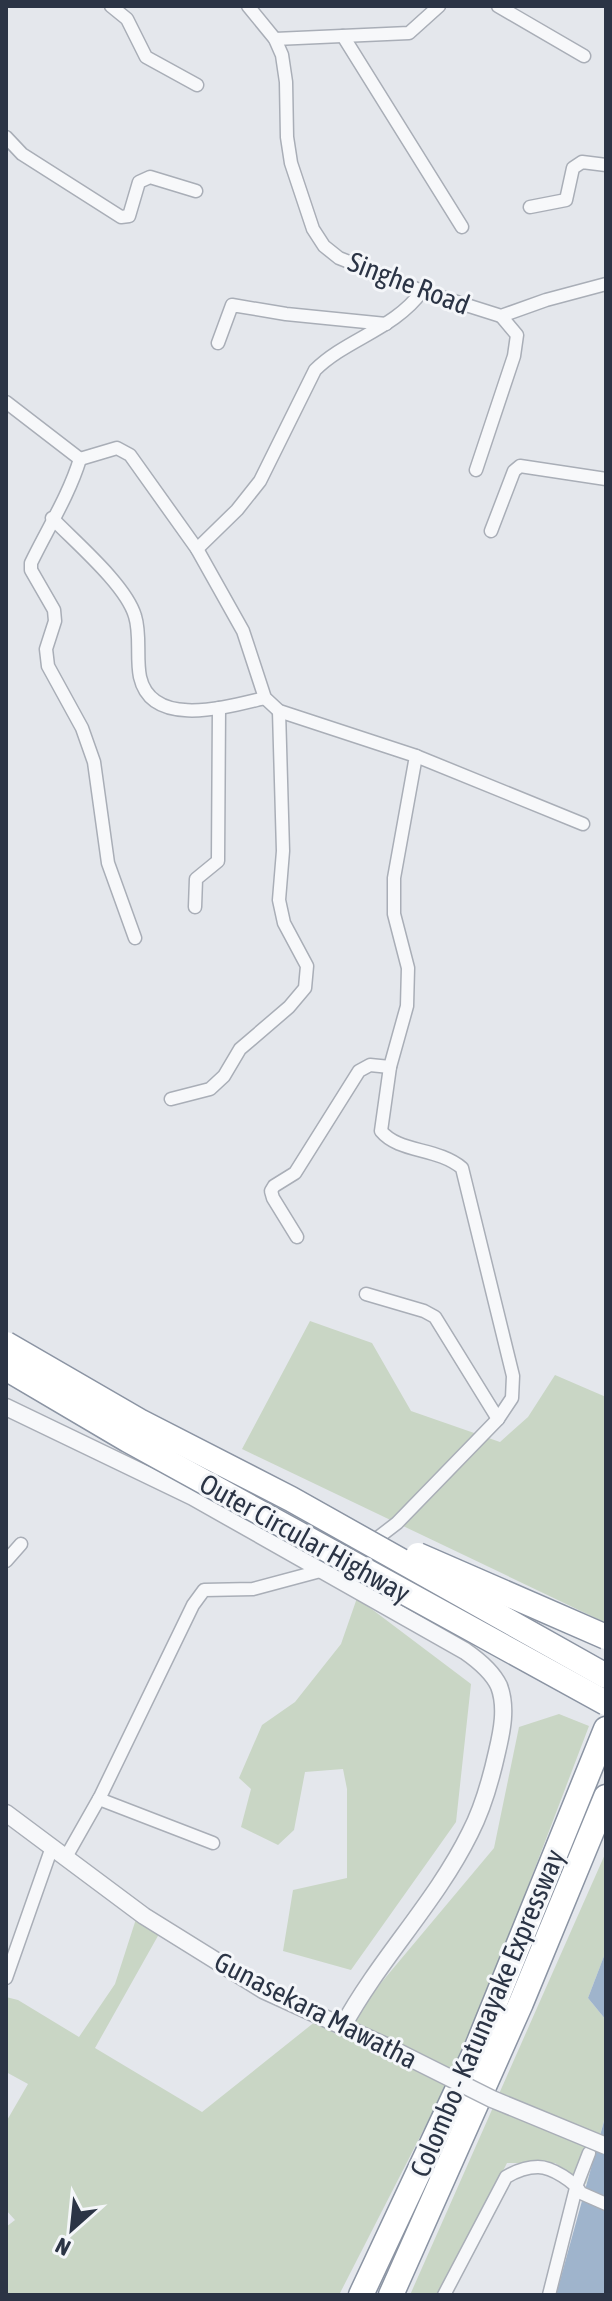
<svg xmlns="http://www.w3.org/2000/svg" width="612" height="2301" font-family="'Asap Condensed',sans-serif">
<rect width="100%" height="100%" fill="#e4e7ec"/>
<g fill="#c9d6c5">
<path d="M310 1321 372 1343 411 1411 500 1442 528 1417 555 1375 606 1397V1623L242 1449Z"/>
<path d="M357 1598 471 1684 456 1822 351 1970 283 1951 293 1890 347 1878V1789L343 1769 305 1772 294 1830 278 1845 241 1827 251 1789 239 1778 262 1725 295 1702 341 1644Z"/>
<path d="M559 1714 589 1726 497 1968 445 2088 339 2295H6V2227L15 2220 6 2210V2122L28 2084 6 2072V1997L18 2000 79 2037 115 1984 136 1919 159 1934 95 2048 202 2112 316 2021 340 2037 360 2008 494 1848 519 1727Z"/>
<path d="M606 1852V1951L588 1998 606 2020V2114L586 2184 555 2163H507L441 2295H410Z"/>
</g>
<g fill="#9fb4cc">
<path d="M606 1951V2020L588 1998Z"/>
<path d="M606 2114V2295H556Z"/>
</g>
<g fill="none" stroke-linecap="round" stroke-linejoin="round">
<g stroke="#a9aeb7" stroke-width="15">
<g id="minor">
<path d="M111 6 127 19 146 57 197 85"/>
<path d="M248 6 275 39 282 55 286 82 287 137 291 163 313 229 324 246 339 258 422 291 501 316 546 300 606 284"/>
<path d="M498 6 584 56"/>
<path d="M343 36 462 227"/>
<path d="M275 39 409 33 439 6"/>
<path d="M6 137 22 154 121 217 129 216 139 182 150 177 196 191"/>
<path d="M530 207 566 200 573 168 582 162 606 165"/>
<path d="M218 343 232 305 286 314 386 324"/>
<path d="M6 402 80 459"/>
<path d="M80 459 117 448 130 455 197 549 243 631 265 698 279 711 416 756 394 878V914L408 968 407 1006 390 1067 381 1131C399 1153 437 1147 462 1168L513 1376 512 1398 498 1419 397 1523 371 1543 342 1557"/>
<path d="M80 459C69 495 48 528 31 563V570L54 610 55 621 46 649 48 666 82 728 94 762 108 863 135 938"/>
<path d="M476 470 514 356 517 335 501 316"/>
<path d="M52 518C75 542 126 585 135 616 141 635 136 658 140 677 152 730 230 706 265 698"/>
<path d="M491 531 514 471 520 466 606 479"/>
<path d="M197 549 237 510 260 481 315 370C346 339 395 329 422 291"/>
<path d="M416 756 583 824"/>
<path d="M195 907 196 879 218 861 219 708"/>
<path d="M171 1099 210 1089 224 1076 240 1049 289 1007 305 988 307 966 284 923 279 900 283 851 279 711"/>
<path d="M297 1237 273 1198 271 1191 274 1186 295 1173 359 1071 370 1065 390 1067"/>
<path d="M366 1294 424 1311 435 1317 498 1419"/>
<path d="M6 1561 21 1544"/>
<path d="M99 1799 213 1843"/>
<path d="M66 1857 100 1797 193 1605 204 1590 253 1589 324 1570"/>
<path d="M6 1978 52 1847"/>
<path d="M444 2295 506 2177C516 2171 527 2167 538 2167 552 2167 575 2182 581 2193L606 2204"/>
<path d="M549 2295 577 2184 589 2153"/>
</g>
</g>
<g stroke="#a9aeb7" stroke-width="19">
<g id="tertiary">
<path d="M6 1407 193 1497 465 1651C478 1660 492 1671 499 1686 507 1707 502 1731 497 1752 491 1779 483 1808 470 1833 436 1902 380 1958 343 2026"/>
<path d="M6 1813 144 1916 263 1990 390 2048"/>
</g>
</g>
<g stroke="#8b94a3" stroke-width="27">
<g id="motorway">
<path d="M361 2295 475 2052 606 1729"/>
<path d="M391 2295 521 2003 606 1797"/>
</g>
</g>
<use href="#minor" stroke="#f7f8fa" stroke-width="12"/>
<use href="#tertiary" stroke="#f7f8fa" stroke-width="16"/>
<use href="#motorway" stroke="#fff" stroke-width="24"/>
<g stroke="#a9aeb7" stroke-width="19" stroke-linecap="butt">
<path id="tertiary-bridge" d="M390 2048 492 2099 606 2146"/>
</g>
<g stroke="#8b94a3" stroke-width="27" stroke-linecap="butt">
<g id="motorway-bridge">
<path d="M6 1344 139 1421 291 1499 606 1676"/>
<path d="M6 1368 128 1440 606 1703"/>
<path d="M418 1555 606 1637"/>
</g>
</g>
<use href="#tertiary-bridge" stroke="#f7f8fa" stroke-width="16"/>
<use href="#motorway-bridge" stroke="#fff" stroke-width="24"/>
</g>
<g text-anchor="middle" stroke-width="6" stroke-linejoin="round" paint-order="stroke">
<g font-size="28" fill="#2b3445" stroke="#f4f6f9">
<text transform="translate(409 283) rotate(21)" y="10">Singhe Road</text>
<text transform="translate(305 1538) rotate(29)" y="10">Outer Circular Highway</text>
<text transform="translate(316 2010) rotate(27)" y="10">Gunasekara Mawatha</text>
<text transform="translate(487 2013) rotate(-67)" y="10">Colombo - Katunayake Expressway</text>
</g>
</g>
<rect width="612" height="2301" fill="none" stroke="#2b3445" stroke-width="16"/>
<g transform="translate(72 2229) rotate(207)" stroke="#f4f6f9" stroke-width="6" paint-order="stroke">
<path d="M0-6L14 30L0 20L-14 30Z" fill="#2b3445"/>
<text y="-12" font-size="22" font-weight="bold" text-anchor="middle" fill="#2b3445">N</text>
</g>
</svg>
